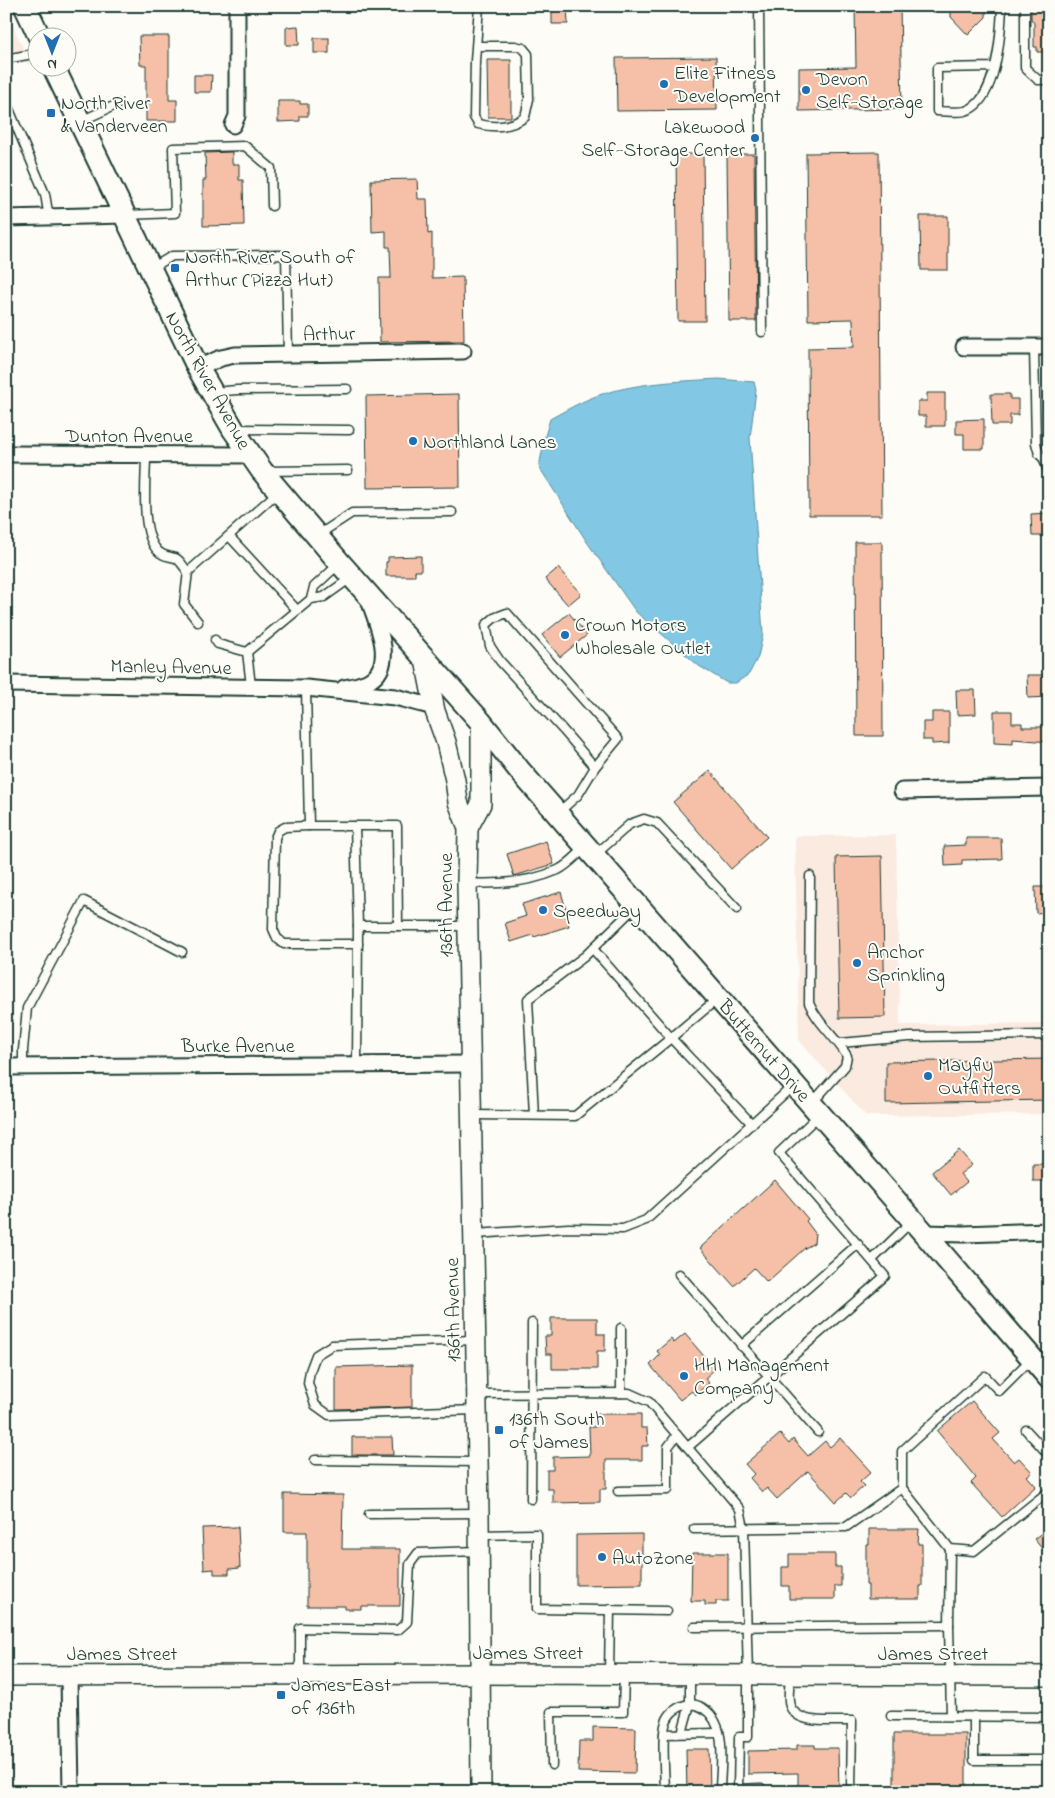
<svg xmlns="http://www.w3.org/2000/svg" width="1055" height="1798" font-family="'Indie Flower',sans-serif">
<rect width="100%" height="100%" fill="#fdfcf7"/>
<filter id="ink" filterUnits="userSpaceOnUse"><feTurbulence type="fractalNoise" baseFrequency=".02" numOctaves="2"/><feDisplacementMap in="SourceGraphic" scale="10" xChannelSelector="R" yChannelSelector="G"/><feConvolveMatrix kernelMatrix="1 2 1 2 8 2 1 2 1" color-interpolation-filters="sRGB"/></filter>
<g filter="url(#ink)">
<g fill="#fbeadf">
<path d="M6 11 32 67 26 62 6 64Z"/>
<path d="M896 835 900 1025 1049 1023V1114L866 1116 799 1040 795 836Z"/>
</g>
<path fill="#82c7e3" stroke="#5a909d" d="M719 379 754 382 756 390 750 438 763 634 758 657 749 674 736 683H727L699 666 636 612 587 542 539 467 545 436 550 419C570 408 590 396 613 391 648 382 684 381 719 379Z"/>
<g fill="#f5c0a7" stroke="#1f3d34">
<path d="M552 6H567L568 24H552Z"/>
<path d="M855 6H900L902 109 799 111V68L856 67Z"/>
<path d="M951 6H986V17L968 35 951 17Z"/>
<path d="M1031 6H1049V52H1037V47H1034V23L1031 19Z"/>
<path d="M298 26 299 45H286V27Z"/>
<path d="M139 36H169V100H177V121H146V65H140Z"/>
<rect x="314" y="38" width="15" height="15"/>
<path d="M716 57 717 110 617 111 616 58Z"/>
<path d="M487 60H511V117H488Z"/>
<path d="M194 75H212L211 92H194Z"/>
<path d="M278 101H300V104H308V116H300V121L278 122Z"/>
<path d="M232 152V164H239V180H243L244 225 203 226V180H206L205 153Z"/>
<path d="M879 152 882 515H809L808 348 854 347 853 319 808 320 806 153Z"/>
<path d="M676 154H703L705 321H678Z"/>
<path d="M727 154H754L756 321H729Z"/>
<path d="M417 179 418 199H427L428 234 432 233V278L463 277 464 341 380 342 379 278H391L390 247H386V231L372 232 371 180Z"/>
<path d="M920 216H948V270H921Z"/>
<path d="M927 393H945V426H926V416H918V401H927Z"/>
<path d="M459 394 460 487 367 488 366 396Z"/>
<path d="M991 394H1010V399H1018V415H1010V425H992Z"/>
<path d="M984 419V449H964V434H956V420Z"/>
<path d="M1049 513V536H1032L1031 514Z"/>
<path d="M855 542H882L883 736H856Z"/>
<path d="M421 556V571H415V576H386V562H388V557Z"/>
<path d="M558 568 581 594 568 605 545 579Z"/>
<path d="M569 613 587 635 560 657 542 635Z"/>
<path d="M1027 675H1049V697L1028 698Z"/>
<path d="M956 690H975L976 714 957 715Z"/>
<path d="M994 711H1012V723H1022V727H1049V742L1013 739V744L994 743Z"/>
<path d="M932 712H949V743L932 744V740H923V722H932Z"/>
<path d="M710 771 767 837 731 869 673 802Z"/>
<path d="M966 838H1001L1002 859 962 860V865L945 866 944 846 966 845Z"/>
<path d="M546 841 554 864 514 876 507 854Z"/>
<path d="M882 856 885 1017 839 1018 836 857Z"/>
<path d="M1035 887H1049L1048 912 1036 913Z"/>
<path d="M561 892 568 916H566L569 926 534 937 533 935 511 942 505 923 526 916 522 904Z"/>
<path d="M1049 1059V1100L886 1103V1062Z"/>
<path d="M959 1150 972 1165 960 1174 967 1182 951 1195 932 1172Z"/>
<rect x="1033" y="1164" width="16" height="17"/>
<path d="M775 1180 808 1219 806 1221 815 1233 814 1243 805 1248 767 1282 754 1268 734 1286 700 1248Z"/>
<path d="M551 1318H597V1334H605V1351H597V1369H552V1354H546L545 1336H551Z"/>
<path d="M685 1334 715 1369 705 1378 709 1383 695 1395 692 1391 680 1400 650 1365 660 1355 657 1351 671 1339 674 1343Z"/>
<path d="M412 1365V1407L336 1409V1367Z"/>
<path d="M972 1401 1000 1433 993 1439 1014 1462 1019 1458 1032 1472 1027 1476 1036 1486 1002 1517 971 1483 976 1478 937 1431Z"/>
<path d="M595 1414H641V1428H647L648 1446H642V1460H606V1489H600V1502L553 1503V1489H547V1470H553V1457L590 1456 589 1427H595Z"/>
<path d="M780 1434 789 1444 793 1439 808 1456 825 1441 830 1447 840 1438 871 1472 860 1482 864 1486 851 1498 846 1493 836 1502 808 1471 777 1499 767 1488 762 1492 750 1478 754 1474 745 1464Z"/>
<path d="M352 1437H392L393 1455H352Z"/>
<path d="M284 1494 343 1495 342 1549H400V1606H361V1609H345V1606H307V1532H284Z"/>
<path d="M238 1527 240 1568 229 1569V1574H214V1569L204 1570 202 1528Z"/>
<path d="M1049 1527V1557L1034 1539Z"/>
<path d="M869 1529H919L918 1544H922V1586H920V1599H868V1585H866V1544H869Z"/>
<path d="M642 1534V1584L576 1585V1535Z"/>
<path d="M692 1553H728V1601H716V1605H705V1601H691Z"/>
<path d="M789 1554H835V1567H841V1586H835V1599H789V1586H782V1567H789Z"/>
<path d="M593 1727 636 1728 635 1773 578 1772 579 1741H593Z"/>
<rect x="894" y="1734" width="72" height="58"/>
<path d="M797 1745H815V1748H838L839 1791H824V1789H798V1773L748 1774V1751L797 1750Z"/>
<path d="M686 1749H709L710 1792H687Z"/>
</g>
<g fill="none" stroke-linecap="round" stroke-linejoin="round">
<g stroke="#1f3d34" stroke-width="11">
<g id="service">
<path d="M759 6 762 332"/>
<path d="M1025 6V68L1038 80H1049"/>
<path d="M476 46H515L523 48 528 54 529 99 525 117C511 127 494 128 478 124L474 117 475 61 479 6"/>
<path d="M6 56 11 58 38 53"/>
<path d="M994 67 937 68V111C946 111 957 113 965 111 997 102 1001 33 1002 6"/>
<path d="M6 102 45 194 49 218"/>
<path d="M81 121 118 104"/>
<path d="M127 215 175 213 173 148 245 146 271 168 272 206"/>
<path d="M152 268 172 256 286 255 288 354"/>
<path d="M1034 347 1036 443 1039 454 1044 459 1049 475"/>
<path d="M214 392 237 390 347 389"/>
<path d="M236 429 349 430"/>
<path d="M146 455C146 480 140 531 157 550 162 556 168 556 175 558 180 559 184 568 188 572"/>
<path d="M265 471 348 470"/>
<path d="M318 535 352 513 452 512"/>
<path d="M229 536 297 610"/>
<path d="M311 599 314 587 340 563"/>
<path d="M198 622 184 604 188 572 278 492"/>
<path d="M215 640 218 644 247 652"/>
<path d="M247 652 311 599 324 597 352 577"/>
<path d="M247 652 251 686"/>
<path d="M306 688 309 826H355L358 926H467"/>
<path d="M559 812 578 795 595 767 618 739 507 613 494 618 486 625 490 646 500 661 563 730 595 767"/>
<path d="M309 826 285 827 278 831 275 838 273 929 277 938 284 944H358"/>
<path d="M355 826H397L398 926"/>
<path d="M595 855 630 824 644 819 657 823 737 909"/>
<path d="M810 876 809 1003C817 1023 836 1037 847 1056L845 1066 813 1102"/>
<path d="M467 883C498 885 528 883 558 870 567 866 577 855 585 848"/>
<path d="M716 1000 671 1038 752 1124"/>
<path d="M840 1043 909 1037 1049 1035"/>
<path d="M357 1064 358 926"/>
<path d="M23 1066V1050L27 1008 84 901 182 952"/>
<path d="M472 1115 575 1116 671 1038 593 949"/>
<path d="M534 1115 528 999 585 956 636 906"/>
<path d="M475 1234 568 1228 623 1229 646 1220 794 1085"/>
<path d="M872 1260 912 1221"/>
<path d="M679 1274 818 1432"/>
<path d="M621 1328V1393"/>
<path d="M475 1340 332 1345 316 1355 310 1371 308 1383 315 1405 329 1415 476 1410"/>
<path d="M741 1346 858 1244"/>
<path d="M477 1394 629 1393 649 1402 740 1509 744 1528 748 1675V1737H739L738 1789 761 1788"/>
<path d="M1026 1430 1049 1455"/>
<path d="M688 1447 885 1276 779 1153 819 1115"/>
<path d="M315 1460 477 1462"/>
<path d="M902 1488V1451L985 1376 999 1391 1030 1360"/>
<path d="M618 1491 668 1490V1447L677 1435"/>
<path d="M531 1499 532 1323"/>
<path d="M369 1514 479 1513"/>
<path d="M694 1529 846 1527 902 1488 950 1549 974 1551 1049 1491"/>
<path d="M479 1535 537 1534V1609L667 1611"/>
<path d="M950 1549 949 1625 951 1716"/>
<path d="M694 1627 949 1625"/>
<path d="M300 1673V1628L398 1630 407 1622 410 1564 418 1553 479 1551"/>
<path d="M609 1675 610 1609"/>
<path d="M790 1675C790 1684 787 1698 790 1706 798 1726 834 1720 852 1721L851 1792"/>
<path d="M891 1716 1049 1717"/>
<path d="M974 1716V1760H1049"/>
<path d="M682 1733 690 1704V1675"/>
<path d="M664 1734 719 1733"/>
<path d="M552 1765 551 1712H623L624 1675"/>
<path d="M665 1792C665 1777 661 1734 666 1722 669 1713 676 1708 685 1705 692 1703 698 1705 703 1708 729 1725 720 1765 720 1792"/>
</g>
</g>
<g stroke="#1f3d34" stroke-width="19">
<g id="minor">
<path d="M233 125 237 116V6"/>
<path d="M6 218 125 215"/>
<path d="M964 347H1049"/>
<path d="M198 368 221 358 235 355 463 351"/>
<path d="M6 454 251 455"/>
<path d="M6 684 306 688 395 697 434 707"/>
<path d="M344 688C352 687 360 685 367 682 398 666 377 624 369 600"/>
<path d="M902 791 1049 788"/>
<path d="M6 1067 470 1064"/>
<path d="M924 1233 963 1234 1049 1231"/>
<path d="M69 1676 71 1792"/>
</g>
</g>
<g stroke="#1f3d34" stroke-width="22">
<g id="tertiary">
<path d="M425 660 435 711 446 742 455 780 458 802 468 828 467 883 479 1513 481 1792"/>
<path d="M468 828 481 804V722"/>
<path d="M6 1676 480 1674 1049 1676"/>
</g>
</g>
<g stroke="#1f3d34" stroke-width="25">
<g id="secondary">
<path d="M25 6 40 38"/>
<path d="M54 68 198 368 233 429 262 471 340 563 481 722 520 771 924 1233 1049 1378"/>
</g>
</g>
<use href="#service" stroke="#fdfcf7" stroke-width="8"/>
<use href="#minor" stroke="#fdfcf7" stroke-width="15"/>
<use href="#tertiary" stroke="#fdfcf7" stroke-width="19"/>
<use href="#secondary" stroke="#fdfcf7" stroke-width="21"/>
</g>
</g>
<g fill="#1f6fb2" stroke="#fdfcf7" stroke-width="2">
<circle cx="664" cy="84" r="5"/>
<circle cx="806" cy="90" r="5"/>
<rect x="46" y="108" width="10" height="10" rx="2.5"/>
<circle cx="755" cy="138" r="5"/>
<rect x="170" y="263" width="10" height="10" rx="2.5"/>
<circle cx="413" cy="441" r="5"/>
<circle cx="565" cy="635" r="5"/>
<circle cx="543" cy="910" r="5"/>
<circle cx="857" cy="963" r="5"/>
<circle cx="928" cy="1076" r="5"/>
<circle cx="684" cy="1376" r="5"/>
<rect x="494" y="1425" width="10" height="10" rx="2.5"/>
<circle cx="602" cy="1557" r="5"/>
<rect x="276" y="1690" width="10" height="10" rx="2.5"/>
</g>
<g text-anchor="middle" stroke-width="4" stroke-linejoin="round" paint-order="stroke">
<g font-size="20" fill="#1f3d34" stroke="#fdfcf7" text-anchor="start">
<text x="674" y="79">Elite Fitness<tspan x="674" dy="23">Development</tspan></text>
<text x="816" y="85">Devon<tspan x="816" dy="23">Self-Storage</tspan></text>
<text x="61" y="109">North River<tspan x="61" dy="23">&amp; Vanderveen</tspan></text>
<text x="745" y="133" text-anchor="end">Lakewood<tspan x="745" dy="23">Self-Storage Center</tspan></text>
<text x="185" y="263">North River South of<tspan x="185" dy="23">Arthur (Pizza Hut)</tspan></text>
<text x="423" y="448">Northland Lanes</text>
<text x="575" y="631">Crown Motors<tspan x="575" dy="23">Wholesale Outlet</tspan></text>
<text x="553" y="917">Speedway</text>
<text x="867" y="958">Anchor<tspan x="867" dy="23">Sprinkling</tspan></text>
<text x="938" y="1071">Mayfly<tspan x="938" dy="23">Outfitters</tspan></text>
<text x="694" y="1371">HHI Management<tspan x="694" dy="23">Company</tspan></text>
<text x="509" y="1425">136th South<tspan x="509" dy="23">of James</tspan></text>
<text x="612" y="1564">AutoZone</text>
<text x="291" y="1691">James East<tspan x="291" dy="23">of 136th</tspan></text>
</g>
<g font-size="20" fill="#1f3d34" stroke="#fdfcf7">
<text transform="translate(329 333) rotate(-1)" y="7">Arthur</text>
<text transform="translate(209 380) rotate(61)" y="7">North River Avenue</text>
<text x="129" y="442">Dunton Avenue</text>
<text transform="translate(171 666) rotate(1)" y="7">Manley Avenue</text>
<text transform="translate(445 905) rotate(-90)" y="7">136th Avenue</text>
<text x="238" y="1052">Burke Avenue</text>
<text transform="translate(765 1050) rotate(49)" y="7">Butternut Drive</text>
<text transform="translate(452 1310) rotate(-91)" y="7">136th Avenue</text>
<text x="528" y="1659">James Street</text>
<text x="122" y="1660">James Street</text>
<text x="933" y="1660">James Street</text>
</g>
</g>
<rect width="1055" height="1798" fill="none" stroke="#fdfcf7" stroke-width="25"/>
<rect x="12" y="12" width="1030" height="1773" fill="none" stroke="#1f3d34" stroke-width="2" filter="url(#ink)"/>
<g transform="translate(52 52) rotate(180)"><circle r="24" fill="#fdfcf7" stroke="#a4b0a9"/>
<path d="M0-4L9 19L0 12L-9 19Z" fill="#1f6fb2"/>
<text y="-8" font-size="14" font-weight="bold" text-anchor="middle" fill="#1f3d34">N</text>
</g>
</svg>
